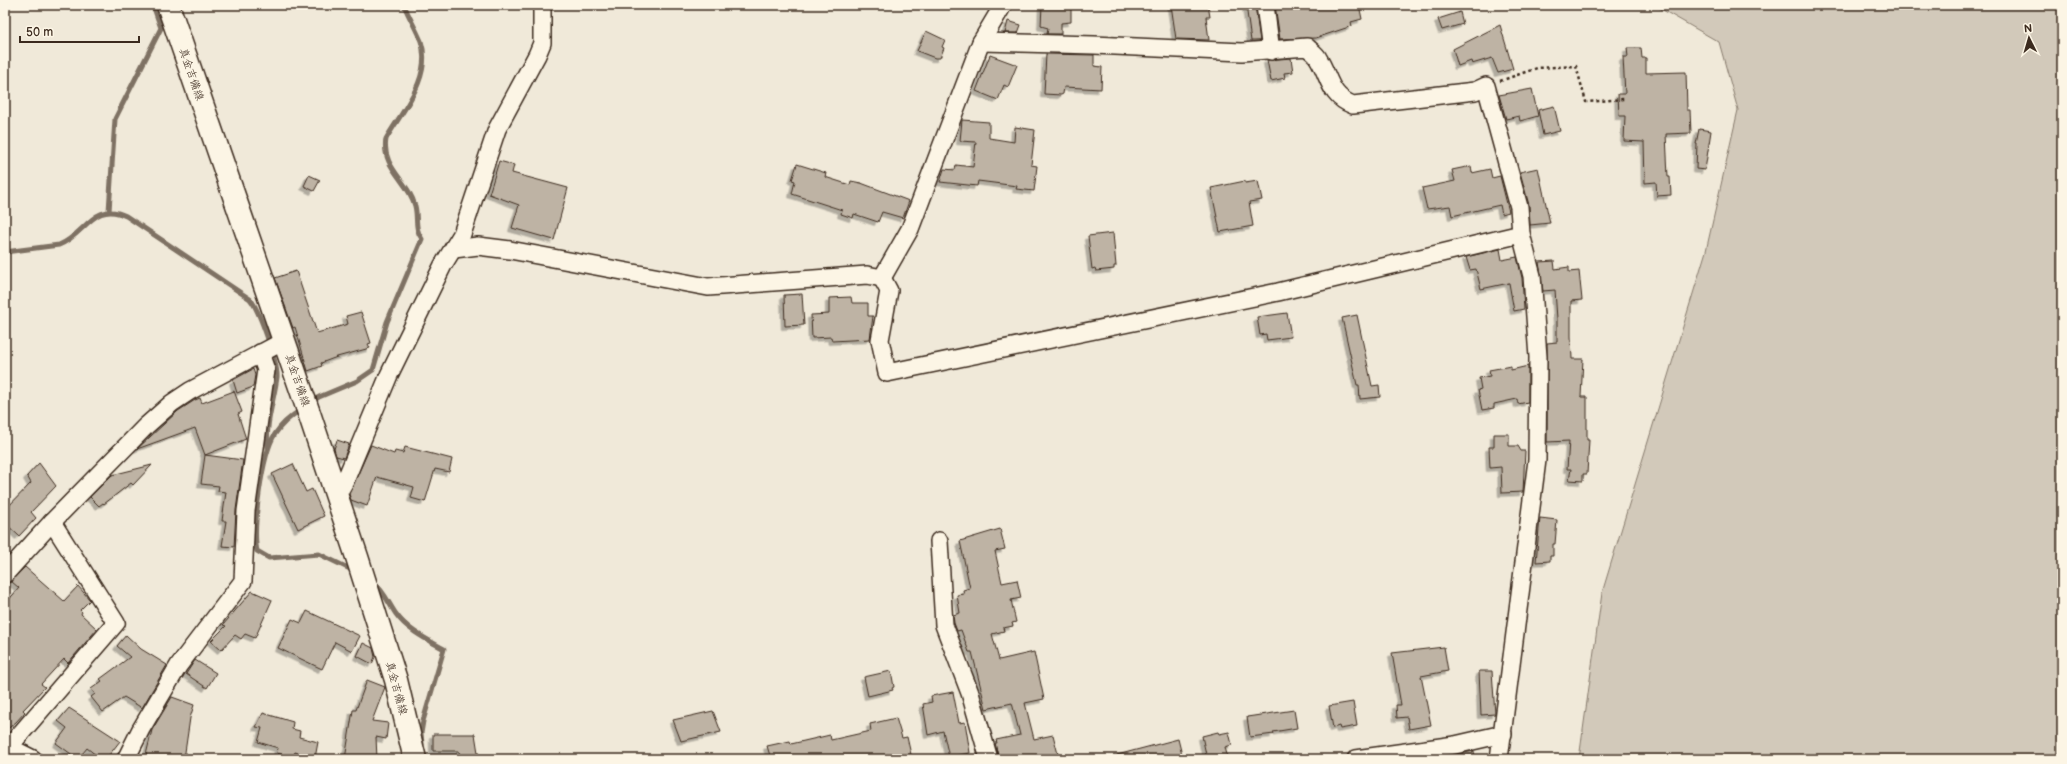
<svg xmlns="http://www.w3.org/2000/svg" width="2067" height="764" font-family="'Balsamiq Sans','Klee One',sans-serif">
<defs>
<filter id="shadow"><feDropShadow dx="-3.5" dy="3.5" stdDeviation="0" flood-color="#0004"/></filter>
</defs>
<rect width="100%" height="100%" fill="#f0e9d9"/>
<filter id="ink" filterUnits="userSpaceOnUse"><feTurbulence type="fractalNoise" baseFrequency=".025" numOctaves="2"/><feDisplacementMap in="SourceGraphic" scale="8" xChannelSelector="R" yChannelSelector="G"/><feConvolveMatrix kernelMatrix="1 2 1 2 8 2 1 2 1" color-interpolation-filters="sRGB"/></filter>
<g filter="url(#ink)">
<path fill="#d2c9ba" stroke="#867a6c" d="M1654 5H2062V759H1579L1602 593 1706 251 1738 110 1719 42Z"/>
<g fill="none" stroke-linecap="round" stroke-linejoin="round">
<g stroke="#7e7163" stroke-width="5">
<path d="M109 211 115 119 161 28 153 5"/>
<path d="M5 252 59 245C85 235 94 200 126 216L250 299C259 309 278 364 277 377 274 401 265 423 268 448"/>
<path d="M310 403 319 397 357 381 373 370 387 322 422 239C414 229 418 217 415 206 409 181 381 168 386 139 402 111 433 77 421 41 416 29 409 17 404 5"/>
<path d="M302 409C291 416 282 423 275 434 262 454 252 528 257 551L269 558 319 554 354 571"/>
<path d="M374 583C384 591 389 604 396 614 407 630 428 640 444 649L423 721 421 733 422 744"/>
</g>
</g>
<g fill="#beb3a4" stroke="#3b2a1e" filter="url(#shadow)">
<path d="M1042 5H1071V22L1061 23V34H1047L1048 28 1041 26Z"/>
<path d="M1171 5H1208L1210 17H1206L1209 40 1176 39Z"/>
<path d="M1246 5H1255L1260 41H1251Z"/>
<path d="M1275 5H1359L1362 19 1351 22 1352 26 1316 38 1280 39Z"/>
<path d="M1460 12 1463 24 1442 30 1438 19Z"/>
<path d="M1008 21 1021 25 1018 33H1005Z"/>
<path d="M1500 25 1513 69 1498 73 1492 58 1472 64 1471 61 1458 66 1453 49Z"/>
<path d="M926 31 945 40 942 47 944 48 940 58H935L917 51Z"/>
<path d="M1627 48H1641L1642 58H1646V73L1686 72 1687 110H1690L1691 133 1666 134 1668 177H1670L1671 195 1657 196 1656 182 1645 183 1644 142 1624 141 1625 116H1619L1618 94H1625L1623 57H1628Z"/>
<path d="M1046 54 1094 55V66L1102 67 1101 89 1064 87 1063 94 1061 95 1044 94Z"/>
<path d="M990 55 1017 65 1008 87 1004 85 998 100 976 91Z"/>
<path d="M1291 58 1293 72 1284 73 1285 78 1271 81 1267 60Z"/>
<path d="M1532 89 1538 116 1520 121 1519 116 1506 119 1499 95Z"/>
<path d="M1554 106 1560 131 1543 135 1538 110Z"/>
<path d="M962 120 989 122V138L1014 142 1015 127 1035 130 1031 165 1037 166 1034 191 1016 189 1017 186 978 181 977 186 940 182 944 169 955 170 956 165 973 167 976 142 960 141Z"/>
<path d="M1699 129 1711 131 1705 170 1696 169 1697 144H1696Z"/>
<path d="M499 161 514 165 512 173 568 188 554 240 512 228 519 205 489 194Z"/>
<path d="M797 164 826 173 825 177 850 185 851 181 861 183 909 201 903 218 882 212 878 222 854 214 853 218 841 214 842 210 792 194 795 181 792 180Z"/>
<path d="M1471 166 1472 173 1490 169 1492 178 1500 176 1509 212 1502 214 1500 205 1452 216 1450 206 1427 209 1422 188 1455 181 1452 170Z"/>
<path d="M1538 168 1550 223 1530 225 1529 205 1520 172Z"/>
<path d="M309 175 320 180 314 191 304 186Z"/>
<path d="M1245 181V183L1258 181 1262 200 1249 202 1253 226 1220 232 1211 188Z"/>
<path d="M1113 233 1116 266H1114V269L1096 271 1095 268 1092 269 1088 236Z"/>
<path d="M1500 249 1502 260 1517 257 1522 278 1524 309 1514 311 1509 283 1481 289 1476 269 1470 270 1466 257Z"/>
<path d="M1554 261 1555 269 1569 267V272L1579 271 1582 300 1571 301V336L1572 359H1583L1581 397H1587V440H1589L1587 474H1583V481L1569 480 1571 469H1567L1569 441 1547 442V343L1557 342V319L1555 290 1543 291 1539 262Z"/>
<path d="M296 271 317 333 348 324 346 316 361 312 371 343 368 344 370 348 337 357 321 363 322 366 308 371 295 327 293 328 275 278Z"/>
<path d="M802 294 804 325 785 326 784 295Z"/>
<path d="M851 297 852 303H868V316H873L870 339 832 341 831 337 812 338 811 315 829 314V298Z"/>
<path d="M1287 313 1291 337 1267 340 1266 334 1260 335 1257 317Z"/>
<path d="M1357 315 1372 386 1379 385 1380 397 1360 399 1359 385H1357L1342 318Z"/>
<path d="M1511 366V370L1528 366V402L1518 404 1517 399 1494 404V408L1482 410 1478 390 1481 389 1479 378 1490 376 1489 370Z"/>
<path d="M253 369 255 375 253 387 237 393 233 380Z"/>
<path d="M234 391 242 412 238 414 246 439 205 455 195 428 137 449 178 411 195 400 200 398 202 403Z"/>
<path d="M1494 434H1509V446H1518L1521 451H1525L1523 492 1502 493 1501 467 1490 468 1489 447H1494Z"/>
<path d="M337 440 349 444 344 458 336 456 334 449Z"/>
<path d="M371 445 394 454 395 451 403 453 405 447 452 459 449 472 435 469 425 502 411 498 414 487 377 477 367 506 351 500 349 494Z"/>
<path d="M205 455 243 460 236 510 234 547 222 546 226 521H222L226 492 218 491 219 486 201 484Z"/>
<path d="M39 463 56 486 31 512 36 518 19 536 5 523V510L31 483 27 476Z"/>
<path d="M293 464 306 492 312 489 324 516 298 529 272 474Z"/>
<path d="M152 465 133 485 131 483 104 504 103 503 99 506 90 497 112 475Z"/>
<path d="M1540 518 1557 520 1555 544H1553V556H1550V561L1536 562Z"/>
<path d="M1000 529 1005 549 995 551 1002 583 1017 580 1021 598 1011 600 1016 622 1012 623 1013 626 1003 628 1004 631 992 634 999 660 1034 652 1044 699 1025 703 1034 739 1053 735 1058 754 1037 759H999L995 743H997L996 740 1020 735 1012 703 986 709 972 652H969L961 630 957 631 954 623 953 615 960 613 957 595 964 594 963 590 970 588 960 541Z"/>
<path d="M25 567 64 601 78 586 90 600 80 610 82 612 81 614 97 629 68 663 64 659 41 684 45 687 23 710 25 712 16 722 5 731V604L19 588 11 581Z"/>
<path d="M252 591 272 600 255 638 245 634 241 639 235 635 221 650 211 641 226 626 223 625Z"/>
<path d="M307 611 360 636 352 651 335 642 322 669 278 648 292 619 301 623Z"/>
<path d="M126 635 141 649 167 665 142 708 124 697 103 712 91 697 95 694 91 689 102 681 100 679 130 657 117 646Z"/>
<path d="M363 643 373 648 375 657 372 664 357 656Z"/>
<path d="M1444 647 1448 671 1421 676 1431 725 1409 729 1407 717 1397 718 1396 705H1401L1392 653Z"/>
<path d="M195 660 216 673 207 688 186 674Z"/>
<path d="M891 671 894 687 892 688 893 690 868 696 864 677Z"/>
<path d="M1479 671H1492L1495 714 1481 715Z"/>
<path d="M367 680 385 687 372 721 388 723 386 739 376 737 377 759H345L353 710H356Z"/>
<path d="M953 692 959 723 965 722 970 753 949 757 943 731 928 735 923 704 932 702 931 696Z"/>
<path d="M172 697 194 705 190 718 184 759H145L152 730Z"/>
<path d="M1353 702 1357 726 1340 729 1339 726 1333 728 1329 706Z"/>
<path d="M69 708 120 741 106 759H101L87 748 78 759 56 743 67 728 58 721Z"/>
<path d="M1294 710 1297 728 1273 732 1274 734 1250 737 1247 717Z"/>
<path d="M713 711 721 732 681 741 673 720Z"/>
<path d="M263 713 293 722 292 729 300 731 299 737 318 742 315 758 295 752 293 758 277 753 278 748 258 742 262 728 256 727Z"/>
<path d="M896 718 902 738 907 737 912 759H813L812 757 805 759H771L767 746 790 741 791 744 830 735 831 740 871 731 870 724Z"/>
<path d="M1218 732 1219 734 1229 732 1232 745 1225 747 1228 759H1207L1202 736Z"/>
<path d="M433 734H475L479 759H460L459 751H433Z"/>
<path d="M1178 739 1183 759H1117V755Z"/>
<path d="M1474 751 1475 759H1436V758Z"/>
</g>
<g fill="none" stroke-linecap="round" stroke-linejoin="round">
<g stroke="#3b2a1e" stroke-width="20">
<g id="minor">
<path d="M1265 5 1271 51"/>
<path d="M981 42 1094 45 1242 52 1307 47C1311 51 1316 54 1318 58 1330 77 1329 96 1353 105L1475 91 1486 86 1519 207 1521 234 1532 276 1538 357 1537 460 1499 759"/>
<path d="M454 249 478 246 510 250 708 287 867 275 882 278"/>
<path d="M882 278 889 291 880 340 887 373 1278 292 1521 234"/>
<path d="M882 278 910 229 981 42 1003 5"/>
<path d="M336 497 345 481 389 375 443 265 462 234 497 129 537 55 542 43V5"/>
<path d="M939 541 944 625 970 693 989 759"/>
<path d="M5 574 52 522 146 426 172 403 190 391 284 341"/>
<path d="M33 759 9 747 116 623 52 522"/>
<path d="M126 759 141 729 179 665 243 581 246 511 266 370 260 353"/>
<path d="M1356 759 1455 745 1503 734"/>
</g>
</g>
<g stroke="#3b2a1e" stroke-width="25">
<path id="major" d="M168 5 309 413 357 557 396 680 415 759"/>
</g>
<path stroke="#3b2a1e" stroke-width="2.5" stroke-dasharray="3 3" stroke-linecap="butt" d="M1500 81 1537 68 1576 66 1586 102 1624 99"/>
<use href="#minor" stroke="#fcf5e5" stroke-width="17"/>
<use href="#major" stroke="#fcf5e5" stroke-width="22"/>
</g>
</g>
<g text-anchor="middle" stroke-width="3.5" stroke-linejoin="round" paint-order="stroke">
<g font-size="11" fill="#3b2a1e" stroke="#fcf5e5">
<text transform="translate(192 74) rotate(71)" y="4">真金吉備線</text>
<text transform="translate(298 380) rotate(71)" y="4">真金吉備線</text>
<text transform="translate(397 688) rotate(75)" y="4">真金吉備線</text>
</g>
</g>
<rect width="2067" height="764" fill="none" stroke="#fcf5e5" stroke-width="20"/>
<rect x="10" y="10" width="2047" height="744" fill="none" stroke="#3b2a1e" stroke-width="1.5" filter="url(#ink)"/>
<g transform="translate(2029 38) rotate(355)" stroke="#fcf5e5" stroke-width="3" paint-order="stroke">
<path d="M0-3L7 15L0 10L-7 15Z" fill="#3b2a1e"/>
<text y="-6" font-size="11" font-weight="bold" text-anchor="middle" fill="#3b2a1e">N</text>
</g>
<path d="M20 36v6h119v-6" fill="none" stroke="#3b2a1e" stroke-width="2"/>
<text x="26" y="36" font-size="12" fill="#3b2a1e" stroke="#fcf5e5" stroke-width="3" paint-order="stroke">50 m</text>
</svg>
